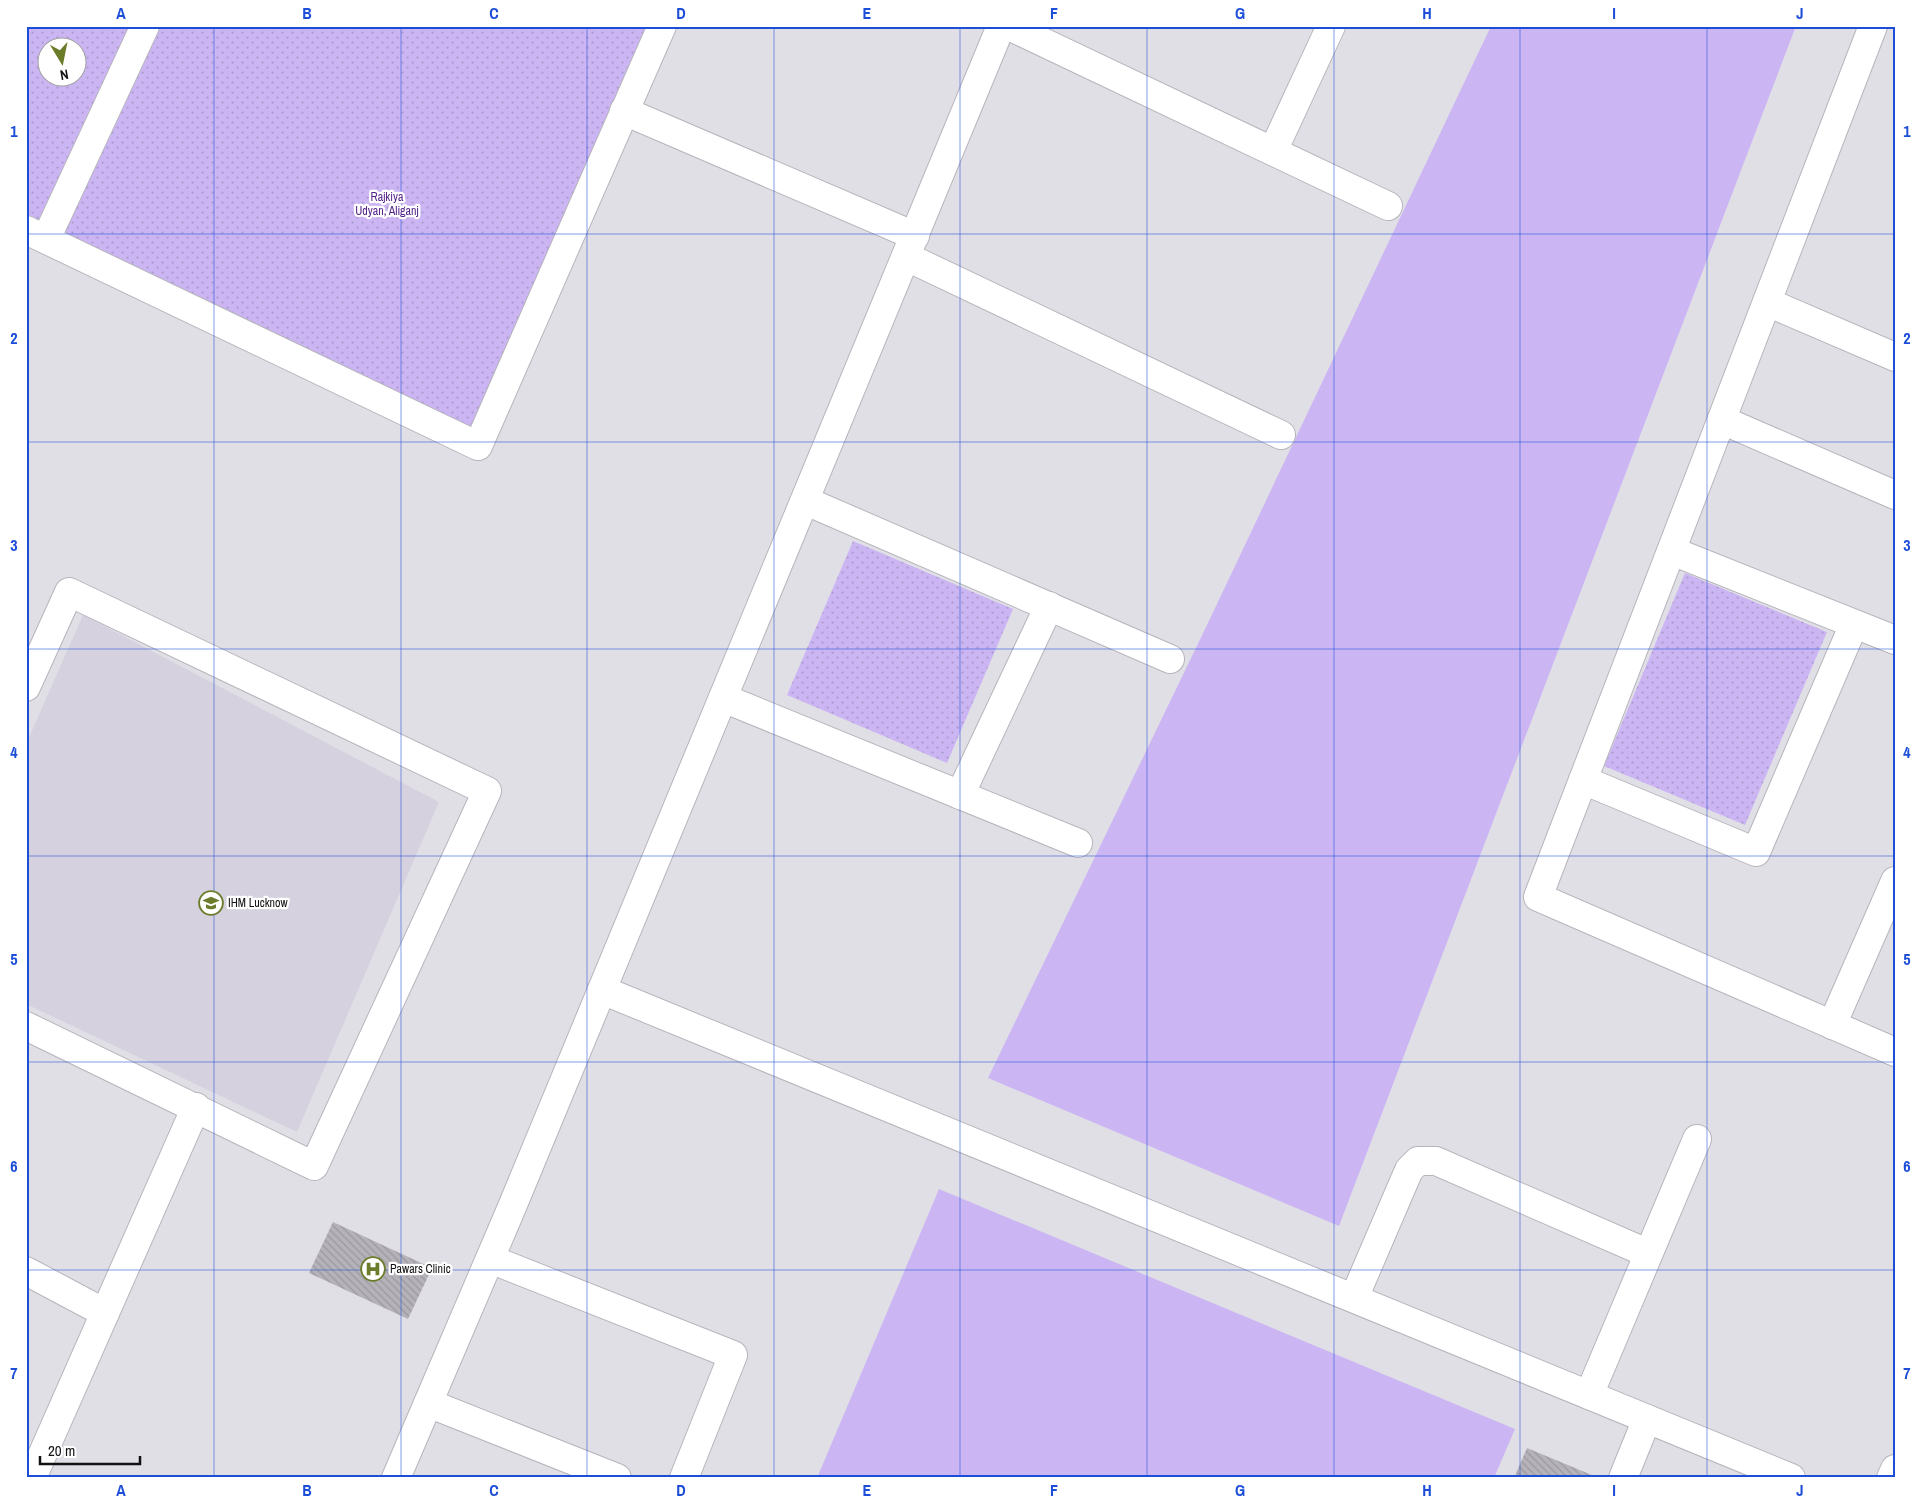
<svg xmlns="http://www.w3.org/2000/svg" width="1921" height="1504" font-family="'Archivo Narrow',sans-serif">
<defs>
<pattern id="park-dots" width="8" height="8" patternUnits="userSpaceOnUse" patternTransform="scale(1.25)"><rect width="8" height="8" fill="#cbb6f3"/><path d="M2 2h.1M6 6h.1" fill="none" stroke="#ad9bcf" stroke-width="1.8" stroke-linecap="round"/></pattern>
<pattern id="building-back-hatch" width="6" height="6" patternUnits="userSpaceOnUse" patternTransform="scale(1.25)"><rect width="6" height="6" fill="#b5b3b9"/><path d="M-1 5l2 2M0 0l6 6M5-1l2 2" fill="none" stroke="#9b999e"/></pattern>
</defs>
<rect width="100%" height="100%" fill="#e1dfe6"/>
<path fill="#d6d1df" d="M83 615 439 802 297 1132 26 1004V744Z"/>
<g fill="url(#park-dots)" fill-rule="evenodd">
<path d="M26 26H662L478 446 26 230ZM48 48H78V78H48Z"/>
<path d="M853 541 1013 609 947 763 787 695Z"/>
<path d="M1685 573 1827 632 1745 825 1604 766Z"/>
</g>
<g fill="#cbb6f3">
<path d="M1491 26H1796L1339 1226 988 1078 1207 625Z"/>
<path d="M939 1189 1515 1429 1494 1478H817Z"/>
</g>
<g fill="url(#building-back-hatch)">
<path d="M333 1222 432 1268 408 1319 309 1273Z"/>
<path d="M1527 1448 1599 1478H1514Z"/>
</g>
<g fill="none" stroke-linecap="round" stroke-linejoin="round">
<g stroke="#b7b5bc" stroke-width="30">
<g id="minor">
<path d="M1009 26 1388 206"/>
<path d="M1873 26 1538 897 1895 1052"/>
<path d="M624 111 915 236"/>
<path d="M1273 151 1331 26"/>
<path d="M26 230 478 446 662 26"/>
<path d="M46 239 145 26"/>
<path d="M907 257 1281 435"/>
<path d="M1767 302 1895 357"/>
<path d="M1722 420 1895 495"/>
<path d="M806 501 1170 659"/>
<path d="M1672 551 1895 640"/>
<path d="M26 687 69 592 487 791 314 1166 26 1026"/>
<path d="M723 698 1078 843"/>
<path d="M1583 780 1756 852 1854 624"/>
<path d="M960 795 1049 606"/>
<path d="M602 990 1791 1478"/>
<path d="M1832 1025 1895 881"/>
<path d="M490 1259 733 1355 684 1478"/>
<path d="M26 1271 105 1313"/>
<path d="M1354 1298 1409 1170 1418 1161H1436L1647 1253"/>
<path d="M1589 1395 1697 1139"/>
<path d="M428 1403 617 1478"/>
<path d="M32 1478 196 1107"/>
<path d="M396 1478 512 1207 1001 26"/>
<path d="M1623 1478 1647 1419"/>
<path d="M1891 1478 1895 1469"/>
</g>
</g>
<use href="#minor" stroke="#fff" stroke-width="28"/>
</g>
<path fill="none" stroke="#1d4ed8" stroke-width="1" stroke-opacity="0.55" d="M214 26V1478M401 26V1478M587 26V1478M774 26V1478M960 26V1478M1147 26V1478M1334 26V1478M1520 26V1478M1707 26V1478M26 234H1895M26 442H1895M26 649H1895M26 856H1895M26 1062H1895M26 1270H1895"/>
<defs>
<g id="university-ring" transform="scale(1.25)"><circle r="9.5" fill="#fff" stroke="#6b7c2b" stroke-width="1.5"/><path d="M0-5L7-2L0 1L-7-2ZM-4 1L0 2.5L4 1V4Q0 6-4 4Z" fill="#6b7c2b"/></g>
<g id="hospital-ring" transform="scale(1.25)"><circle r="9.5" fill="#fff" stroke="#6b7c2b" stroke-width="1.5"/><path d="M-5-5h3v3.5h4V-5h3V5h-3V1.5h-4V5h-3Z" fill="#6b7c2b"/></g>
</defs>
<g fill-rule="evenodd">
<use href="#university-ring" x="211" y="903"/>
<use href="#hospital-ring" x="373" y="1269"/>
</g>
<g text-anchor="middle" stroke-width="4.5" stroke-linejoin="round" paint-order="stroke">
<g font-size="12" fill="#532489" stroke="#fff">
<text x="387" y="201">Rajkiya<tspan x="387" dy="14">Udyan, Aliganj</tspan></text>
</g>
<g font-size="12" fill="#121113" stroke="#fff" text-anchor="start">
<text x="228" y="907">IHM Lucknow</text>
<text x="390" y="1273">Pawars Clinic</text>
</g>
</g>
<rect width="1921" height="1504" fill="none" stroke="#ffffff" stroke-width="55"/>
<g transform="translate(62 62) rotate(170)"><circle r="24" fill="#ffffff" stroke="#a0a0a1"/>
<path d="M0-4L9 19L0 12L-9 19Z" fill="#6b7c2b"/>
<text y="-8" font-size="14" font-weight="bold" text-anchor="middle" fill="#121113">N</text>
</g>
<path d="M40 1456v8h100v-8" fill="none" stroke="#121113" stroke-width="2.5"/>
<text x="48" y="1456" font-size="15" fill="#121113" stroke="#ffffff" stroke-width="4" paint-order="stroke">20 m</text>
<rect x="28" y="28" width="1866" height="1448" fill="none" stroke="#1d4ed8" stroke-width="2"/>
<g font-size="16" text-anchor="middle" font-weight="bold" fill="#1d4ed8">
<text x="121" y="19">A</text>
<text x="307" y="19">B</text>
<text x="494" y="19">C</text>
<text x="681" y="19">D</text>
<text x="867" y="19">E</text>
<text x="1054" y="19">F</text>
<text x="1240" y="19">G</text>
<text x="1427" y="19">H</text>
<text x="1614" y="19">I</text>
<text x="1800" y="19">J</text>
<text x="14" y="137">1</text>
<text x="1907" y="137">1</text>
<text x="14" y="344">2</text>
<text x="1907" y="344">2</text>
<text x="14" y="551">3</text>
<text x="1907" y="551">3</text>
<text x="14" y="758">4</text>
<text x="1907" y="758">4</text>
<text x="14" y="965">5</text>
<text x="1907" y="965">5</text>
<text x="14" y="1172">6</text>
<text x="1907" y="1172">6</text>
<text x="14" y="1379">7</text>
<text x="1907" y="1379">7</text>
<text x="121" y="1496">A</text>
<text x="307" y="1496">B</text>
<text x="494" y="1496">C</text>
<text x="681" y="1496">D</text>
<text x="867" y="1496">E</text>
<text x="1054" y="1496">F</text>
<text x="1240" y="1496">G</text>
<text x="1427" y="1496">H</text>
<text x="1614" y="1496">I</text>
<text x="1800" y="1496">J</text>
</g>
</svg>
